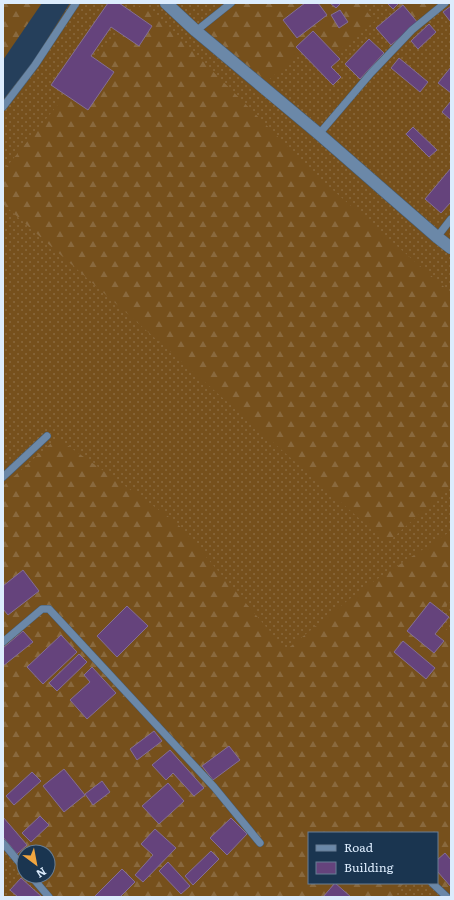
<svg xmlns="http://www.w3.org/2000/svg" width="454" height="900" font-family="Literata,serif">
<defs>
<pattern id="grass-dots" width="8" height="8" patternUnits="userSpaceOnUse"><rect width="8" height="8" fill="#76501c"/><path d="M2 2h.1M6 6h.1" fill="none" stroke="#89693e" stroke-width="1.8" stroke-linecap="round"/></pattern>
<pattern id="forest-firs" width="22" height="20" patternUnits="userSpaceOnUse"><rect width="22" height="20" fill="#76501c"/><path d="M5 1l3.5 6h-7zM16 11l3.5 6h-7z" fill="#89693e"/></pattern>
</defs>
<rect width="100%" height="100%" fill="#253f5b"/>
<path fill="url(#grass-dots)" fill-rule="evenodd" d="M70 3H451V897H3V100L33 62ZM309 833H437V883H309ZM24 852H48V876H24Z"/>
<g fill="url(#forest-firs)">
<path d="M3 3H42L3 60Z"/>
<path d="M142 3H145L319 178 451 293V486L387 543 3 204V171Z"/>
<path d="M233 3H359L375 21 324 62 309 44 262 86 199 31Z"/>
<path d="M395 3H435L414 23Z"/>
<path d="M57 438 176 522 286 650 362 589 451 531V601L433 620 451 633V897L437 882V833H309V883H404L392 897H50L31 876H48V852H24V869L3 846V486Z"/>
</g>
<g fill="#65437c" stroke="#846f93">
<path d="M108 3H119L152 26 139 46 111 27 91 56 114 72 88 110 51 85Z"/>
<path d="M305 3H318L327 15 297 38 283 20Z"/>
<path d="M330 3H341L336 8Z"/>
<path d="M387 3H399L393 9Z"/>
<path d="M403 5 418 23 391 45 376 28Z"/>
<path d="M451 6V20L450 21 443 12Z"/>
<path d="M340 10 348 22 339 28 331 15Z"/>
<path d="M429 24 436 32 418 49 411 41Z"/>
<path d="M313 31 340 59 331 67 341 77 333 85 296 47Z"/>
<path d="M369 39 384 53 360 79 345 64Z"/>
<path d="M399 58 428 82 420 92 391 68Z"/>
<path d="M451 67V93L438 83Z"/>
<path d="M451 101V120L442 112Z"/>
<path d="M413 127 437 150 429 157 406 134Z"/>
<path d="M451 168V202L441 213 425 199Z"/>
<path d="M23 570 39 591 8 615 3 609V586Z"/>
<path d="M430 602 449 617 435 634 444 641 434 653 407 631Z"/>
<path d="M127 606 148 626 117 657 97 636Z"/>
<path d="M23 631 33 642 3 666V648Z"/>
<path d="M61 635 77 652 43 684 27 667Z"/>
<path d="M403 641 435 668 426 679 394 652Z"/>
<path d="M79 654 87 662 57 691 49 683Z"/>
<path d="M92 667 116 693 87 719 70 700 90 682 84 675Z"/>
<path d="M154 731 162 741 137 760 130 749Z"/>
<path d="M229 746 240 760 213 780 202 766Z"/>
<path d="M170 750 204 788 194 796 173 773 166 780 152 765Z"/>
<path d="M64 769 85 795 64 812 43 786Z"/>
<path d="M32 772 41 781 14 805 6 796Z"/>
<path d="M102 781 110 792 93 805 85 794Z"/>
<path d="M168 783 184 801 159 824 142 806Z"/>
<path d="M40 816 49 825 31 842 22 833Z"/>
<path d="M3 817 27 845 17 854 3 837Z"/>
<path d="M231 818 247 834 227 855 210 838Z"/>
<path d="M155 829 176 848 143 882 135 875 153 855 141 844Z"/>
<path d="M211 851 219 859 193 885 185 876Z"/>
<path d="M445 853 451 860V887L437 871V860Z"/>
<path d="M168 862 190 886 181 894 159 871Z"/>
<path d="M122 869 135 882 120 897H94Z"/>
<path d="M21 878 42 897H18L10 890Z"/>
<path d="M335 883 351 897H323Z"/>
</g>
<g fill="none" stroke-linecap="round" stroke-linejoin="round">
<g stroke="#465d74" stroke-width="8">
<g id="lane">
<path d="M196 31 231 3"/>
<path d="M3 107 35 65 76 3"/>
<path d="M319 134 371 73 412 30 445 3"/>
<path d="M437 237 451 219"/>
<path d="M3 477 47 436"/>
<path d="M3 642 42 609H49L214 787 260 843"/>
<path d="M3 843 24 868"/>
<path d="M31 876 49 897"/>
<path d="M432 883 447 897"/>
</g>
</g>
<g stroke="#465d74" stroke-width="13">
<path id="secondary" d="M166 3 196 31 319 134 437 237 451 248"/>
</g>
<use href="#lane" stroke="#6b88a8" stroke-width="7"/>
<use href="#secondary" stroke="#6b88a8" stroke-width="12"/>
</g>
<rect width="454" height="900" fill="none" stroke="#dcecfd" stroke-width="8"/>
<rect x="308" y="832" width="130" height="52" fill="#1a3550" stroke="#687e95"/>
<rect x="316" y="845" width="20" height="6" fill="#6b88a8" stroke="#687e95"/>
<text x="344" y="852" font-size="12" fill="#dcecfd">Road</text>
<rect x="316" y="862" width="20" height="12" fill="#65437c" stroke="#687e95"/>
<text x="344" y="872" font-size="12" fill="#dcecfd">Building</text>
<g transform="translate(36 864) rotate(148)"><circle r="19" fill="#1a3550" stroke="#687e95"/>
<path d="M0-3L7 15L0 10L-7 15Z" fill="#f1a640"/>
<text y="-6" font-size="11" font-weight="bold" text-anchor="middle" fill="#dcecfd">N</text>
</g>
</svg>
